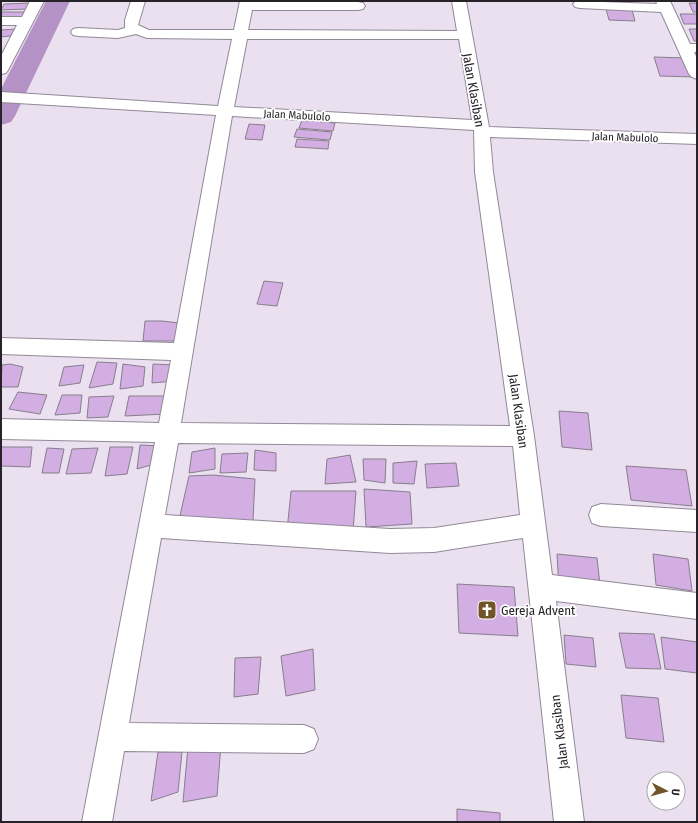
<svg xmlns="http://www.w3.org/2000/svg" width="698" height="823" font-family="'Fira Sans Condensed',sans-serif">
<rect width="100%" height="100%" fill="#eae0ef"/>
<g fill="none" stroke-linecap="round" stroke-linejoin="round">
<path fill="#b592c5" fill-rule="evenodd" d="M46 1H70L15 116 11 122 1 125V89Z"/>
</g>
<g fill="#d2aee3" stroke="#877e8b">
<path d="M31 3 28 9 1 10 4 4Z"/>
<path d="M689 3H697V12H693Z"/>
<path d="M606 9 632 10 635 21 609 20Z"/>
<path d="M2 12H27L24 17 1 18Z"/>
<path d="M680 14H697V24H684Z"/>
<path d="M16 29 10 36 1 37V30Z"/>
<path d="M689 29H697V41H694Z"/>
<path d="M654 57 687 58 695 77 660 76Z"/>
<path d="M302 120 335 123 333 131 299 128Z"/>
<path d="M249 124 265 125 262 140 245 139Z"/>
<path d="M297 129 332 132 330 140 294 137Z"/>
<path d="M297 139 329 141 328 149 295 147Z"/>
<path d="M264 281 283 283 277 306 257 304Z"/>
<path d="M145 321H162L180 323 178 341H143Z"/>
<path d="M97 362 117 363 113 384 89 388Z"/>
<path d="M10 364 23 367 18 387H1L2 365Z"/>
<path d="M123 364 145 367 143 386 120 389Z"/>
<path d="M153 364 174 365V381L152 383Z"/>
<path d="M84 365 80 383 59 386 64 367Z"/>
<path d="M18 392 47 395 40 414 9 409Z"/>
<path d="M62 395H82L80 413 55 415Z"/>
<path d="M114 396 108 417 87 418 89 397Z"/>
<path d="M129 396H169L166 414 125 416Z"/>
<path d="M559 411 588 413 592 450 562 447Z"/>
<path d="M140 445 161 446 158 463 137 469Z"/>
<path d="M1 447H32L30 467 1 466Z"/>
<path d="M110 447H133L127 474 105 476Z"/>
<path d="M47 448 64 449 59 473H42Z"/>
<path d="M98 448 91 473 66 474 72 449Z"/>
<path d="M215 448V469L189 473 192 452Z"/>
<path d="M255 450 276 453V471L254 470Z"/>
<path d="M248 453 246 472 220 473 222 454Z"/>
<path d="M350 455 356 482 325 484 327 459Z"/>
<path d="M363 459H386L385 483 364 480Z"/>
<path d="M417 461 414 484 393 483V463Z"/>
<path d="M456 463 459 486 427 488 425 464Z"/>
<path d="M626 466 686 470 692 506 631 500Z"/>
<path d="M213 475 255 479 253 521 179 520 189 476Z"/>
<path d="M364 489 410 492 412 524 366 527Z"/>
<path d="M291 491H356L353 532 287 531Z"/>
<path d="M557 554 597 558 601 594 559 589Z"/>
<path d="M653 554 688 559 692 591 656 585Z"/>
<path d="M457 584 514 587 518 636 459 633Z"/>
<path d="M619 633 654 634 661 669 626 668Z"/>
<path d="M564 635 593 638 596 667 566 664Z"/>
<path d="M661 637 697 642V673L665 669Z"/>
<path d="M313 649 315 690 286 696 281 656Z"/>
<path d="M261 657 258 694 234 697 235 658Z"/>
<path d="M621 695 658 698 664 742 626 738Z"/>
<path d="M221 744 217 796 183 802 188 747Z"/>
<path d="M158 752H182L178 792 151 801Z"/>
<path d="M457 809 500 813V822H457Z"/>
</g>
<g fill="none" stroke-linecap="round" stroke-linejoin="round">
<g stroke="#928997" stroke-width="2">
<g id="minor">
<path d="M30 1H44L8 70 6 73 1 74V56L17 25H1V17H22Z"/>
<path d="M131 1H145L138 25 149 30H234L240 1H254L358 2 363 3 365 6 363 9 358 10H252L248 30 457 31 452 1H466L489 127 697 134V144L490 137 493 172 534 436 552 575 697 593V619L556 601 584 822H554L523 538 434 552 390 553 161 538 129 723 304 725 314 729 318 739 314 749 304 753 124 751 112 822H82L155 442 1 439V419L159 423 171 360 1 354V338L174 343 216 115 1 102V92L218 106 232 39 147 38 136 34 118 38 78 36 73 35 71 32 73 29 78 28 118 30 125 28V20ZM247 39H459L472 120 234 107ZM232 116 474 130 475 172 510 426 181 423ZM178 443 513 446 520 515 434 528 390 529 165 515Z"/>
<path d="M576 1 657 4 656 1H670L690 44H697V52H694L697 58V79L692 77 689 74 661 12 580 8 575 7 573 4Z"/>
<path d="M601 504 697 510V532L601 526 592 523 589 515 592 507Z"/>
</g>
</g>
<use href="#minor" fill="#fff" fill-rule="evenodd"/>
</g>
<defs>
<g id="church-square" transform="scale(1)"><rect x="-9" y="-9" width="18" height="18" rx="4" fill="#715528" stroke="#fff"/><path d="M-1.2-6h2.4v3.5h3.3v2.4h-3.3V6h-2.4V-.1h-3.3v-2.4h3.3Z" fill="#fff"/></g>
</defs>
<g fill-rule="evenodd">
<use href="#church-square" x="487" y="610"/>
</g>
<g text-anchor="middle" stroke-width="3.5" stroke-linejoin="round" paint-order="stroke">
<g font-size="11" fill="#262228" stroke="#fff">
<text transform="translate(297 115) rotate(3)" y="4">Jalan Mabulolo</text>
<text transform="translate(625 137) rotate(2)" y="4">Jalan Mabulolo</text>
</g>
<g font-size="13" fill="#262228" stroke="#fff">
<text transform="translate(474 90) rotate(80)" y="5">Jalan Klasiban</text>
<text transform="translate(519 411) rotate(82)" y="5">Jalan Klasiban</text>
<text transform="translate(559 732) rotate(-97)" y="5">Jalan Klasiban</text>
</g>
<g font-size="13" fill="#262228" stroke="#fff" text-anchor="start">
<text x="501" y="615">Gereja Advent</text>
</g>
</g>
<rect width="698" height="823" fill="none" stroke="#262228" stroke-width="4"/>
<g transform="translate(666 791) rotate(96)"><circle r="19" fill="#ffffff" stroke="#a8a7a9"/>
<path d="M0-3L7 15L0 10L-7 15Z" fill="#715528"/>
<text y="-6" font-size="11" font-weight="bold" text-anchor="middle" fill="#262228">U</text>
</g>
</svg>
